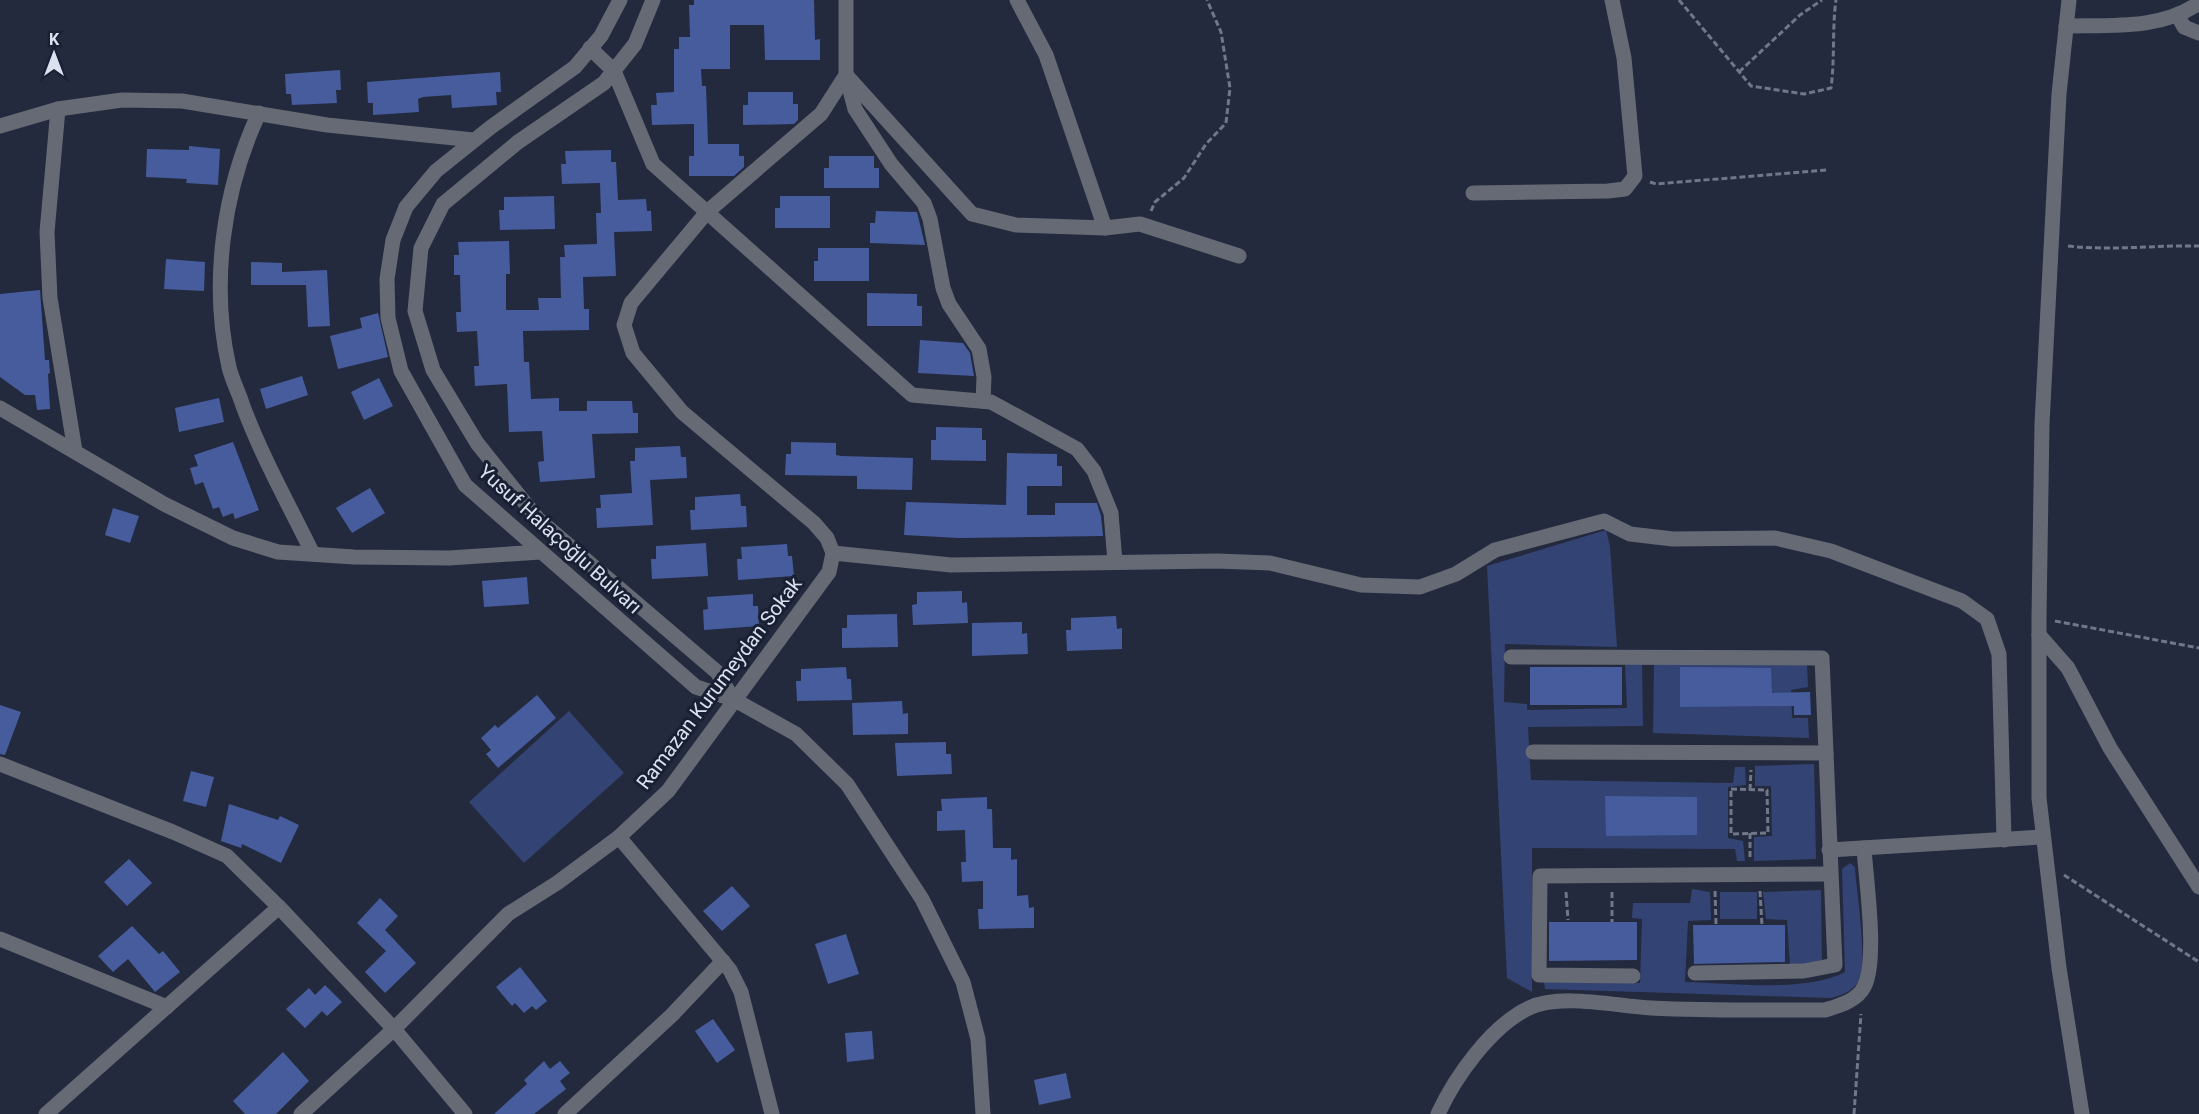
<svg xmlns="http://www.w3.org/2000/svg" width="2199" height="1114" font-family="Roboto,sans-serif">
<rect width="100%" height="100%" fill="#232a3e"/>
<g fill="#334373">
<path d="M1606 530 1610 546 1617 647 1505 644 1504 702 1527 704V710L1627 708 1625 665 1642 662 1643 726 1528 727 1531 780 1733 783 1735 767H1745L1746 785 1728 787V838L1743 841 1745 861H1737L1735 849 1532 848V992L1507 978 1487 566Z"/>
<path d="M1654 662 1807 663 1808 687 1791 690 1792 718H1808L1809 738 1653 733Z"/>
<path d="M569 711 624 773 524 863 469 802Z"/>
<path d="M1814 764 1816 859 1754 861V837L1772 836 1771 786H1755V766Z"/>
<path d="M1850 863 1855 867C1856 890 1869 965 1858 982 1851 992 1842 995 1831 998L1545 989 1544 982 1640 983 1642 919 1632 918 1633 903H1690L1692 889 1710 892 1711 920 1688 921 1685 982C1731 983 1805 993 1845 972L1842 869Z"/>
<path d="M1821 890 1822 964 1790 966 1787 920 1766 919 1763 892Z"/>
<rect x="1720" y="892" width="37" height="27"/>
</g>
<g fill="#465c9d">
<path d="M694 0H814L815 40 820 39V60H765L764 25H730V69H701L702 86H706L708 144H739V156H744V167L734 176H689V156H694V124L652 125 651 105H657L656 93 674 92V49H679V37H690L689 5H694Z"/>
<path d="M340 70 341 90H336L337 103 292 105 291 94H286L285 74Z"/>
<path d="M500 72 501 92H496L497 105 452 108 451 95 423 97 418 99 419 112 373 115V103H368L367 82Z"/>
<path d="M748 92H793V104H798V120L794 124 743 125V105H748Z"/>
<path d="M189 146 220 149 218 185 186 183 187 179 146 177 147 149 189 150Z"/>
<path d="M611 150V162H616L618 200 646 199 647 211H651L652 231 614 232 616 276 583 277 584 309H589V330L523 331 524 362H529L531 399 559 398V411H587V401H632L633 413H638V433L592 434 595 478 540 482 538 462 544 461 542 431 509 432 507 384 475 386 474 366H479L477 331 457 332 456 312H461L460 275H454V255H459L458 242 509 241 510 274H506V310H539L538 298H561L560 257H565L564 245 597 244 596 213H601L600 183 562 184 561 164H566L565 151Z"/>
<path d="M829 156H874V168H879V188H824V168H829Z"/>
<path d="M554 196 555 229 500 230 499 210H504V197Z"/>
<path d="M780 196H830V228H775V208H780Z"/>
<path d="M876 211 917 212 925 245 870 243V223H875Z"/>
<path d="M818 248H869V281H814V261H818Z"/>
<path d="M166 259 205 262 204 291 164 289Z"/>
<path d="M251 262 282 263V272L327 270 330 326 308 327 306 285H251Z"/>
<path d="M40 290 45 360H49L50 373 48 374 50 409 37 410 35 395H25L0 377V294Z"/>
<path d="M867 293 917 294V306H922V326H867Z"/>
<path d="M378 313 388 357 338 369 330 336 362 328 360 318Z"/>
<path d="M920 340 963 343 970 353 974 376 918 373Z"/>
<path d="M302 376 308 395 266 409 260 389Z"/>
<path d="M379 378 393 406 364 420 351 392Z"/>
<path d="M219 398 224 422 179 432 175 408Z"/>
<path d="M936 427 982 428V440H986V461L931 460V440H936Z"/>
<path d="M233 442 259 510 235 519 233 513 223 517 219 507 213 509 203 482 195 485 190 468 198 466 194 455Z"/>
<path d="M791 442 836 443V455L841 456 913 458 912 490 857 489V476L785 475 786 454H791Z"/>
<path d="M680 446 681 457H686L687 478 650 480 653 525 597 528 596 508H601L600 495 632 493 630 461H635V448Z"/>
<path d="M1007 453 1057 454V466H1062V486H1027V515H1055V503H1097L1101 516 1103 536 959 538 904 535 906 502 1006 505Z"/>
<path d="M370 488 385 513 352 533 336 508Z"/>
<path d="M740 494 741 506H746L747 527 691 530 690 510H695V497Z"/>
<path d="M113 508 139 516 130 543 105 535Z"/>
<path d="M706 543 708 576 652 579 651 559H656V546Z"/>
<path d="M787 544 788 556H792L794 576 738 580 737 559H742L741 547Z"/>
<path d="M527 577 529 604 484 607 482 581Z"/>
<path d="M962 591V603L967 602 968 623 913 625 912 605 917 604V592Z"/>
<path d="M753 594V606H758L759 626 704 630 703 610 708 609 707 597Z"/>
<path d="M897 614 898 647 842 648V628H847V615Z"/>
<path d="M1116 616 1117 629 1122 628V649L1067 651 1066 630H1071V618Z"/>
<path d="M1022 622V634L1027 633 1028 654 972 656V623Z"/>
<path d="M846 667 847 679H851L852 700 797 701 796 681H801V669Z"/>
<rect x="1530" y="667" width="92" height="38"/>
<path d="M1680 667 1771 668 1772 693 1810 692 1811 715H1794V706L1680 707Z"/>
<path d="M537 695 556 718 498 768 486 754 491 750 481 738 495 725 498 728Z"/>
<path d="M902 701 903 714 908 713V734L853 735 852 703Z"/>
<path d="M0 705 21 712 5 755 0 754Z"/>
<path d="M946 742V754H951L952 774 897 776 895 743Z"/>
<path d="M191 771 214 777 206 807 183 801Z"/>
<path d="M1605 796 1697 797V835L1606 836Z"/>
<path d="M987 797V809H992L993 848H1011V860L1017 859V896L1028 895 1029 908 1034 907V928L979 929 978 909H983V881L962 882 961 862H966L965 830 937 831V811H942L941 799Z"/>
<path d="M229 804 278 820 280 816 299 825 281 863 242 844 241 848 221 841Z"/>
<path d="M129 859 152 883 127 906 104 882Z"/>
<path d="M732 886 750 906 722 931 703 911Z"/>
<path d="M380 898 398 916 385 930 416 963 385 993 365 972 386 951 357 923Z"/>
<path d="M1549 922H1637V960L1549 961Z"/>
<path d="M1693 925H1785V962L1694 964Z"/>
<path d="M132 926 159 954 163 951 180 972 155 992 128 959 113 972 98 956Z"/>
<path d="M846 934 859 974 828 984 815 944Z"/>
<path d="M520 967 547 1001 536 1010 532 1006 524 1013 515 1003 512 1006 496 987Z"/>
<path d="M325 985 342 1002 327 1016 322 1011 305 1028 286 1009 309 988 315 995Z"/>
<path d="M713 1019 735 1050 717 1063 695 1031Z"/>
<path d="M872 1031 874 1059 847 1062 845 1033Z"/>
<path d="M283 1052 309 1081 276 1114H245L233 1101Z"/>
<path d="M544 1061 550 1069 560 1061 570 1073 560 1081 566 1089 534 1114H494L527 1084 524 1080Z"/>
<path d="M1066 1073 1071 1098 1039 1105 1034 1080Z"/>
</g>
<g fill="none" stroke-linecap="round" stroke-linejoin="round">
<g stroke="#717789" stroke-width="3" stroke-dasharray="6 3" stroke-linecap="butt">
<path d="M1679 0 1751 86 1804 94 1831 88C1835 58 1832 29 1836 0"/>
<path d="M1739 72 1800 15 1822 0"/>
<path d="M1650 182 1656 184 1827 170"/>
<path d="M1151 211 1155 202 1184 178 1206 144 1226 123 1230 88 1221 32 1207 0"/>
<path d="M2068 246C2111 251 2156 245 2199 246"/>
<path d="M2055 621 2199 648"/>
<path d="M1731 789 1767 790 1768 833 1731 834Z"/>
<path d="M1750 790 1751 770"/>
<path d="M1750 833V858"/>
<path d="M2064 875 2199 962"/>
<path d="M1715 891 1716 924"/>
<path d="M1760 891 1762 926"/>
<path d="M1566 892 1568 920"/>
<path d="M1612 892V922"/>
<path d="M1854 1114 1861 1014"/>
</g>
<g stroke="#666a75" stroke-width="15">
<path d="M620 0 601 36 575 67 491 127 436 171 406 207 393 240 387 279 388 318 401 371 465 485 696 687 733 699 796 734 847 784 922 899 963 982 978 1039 983 1114"/>
<path d="M653 0 635 44 604 83 518 142 443 204 421 248 415 311 433 370 477 443 538 519 717 672 733 699"/>
<path d="M1017 0 1046 55 1105 228"/>
<path d="M2069 0 2059 94 2042 424 2039 617V798L2059 968 2082 1114"/>
<path d="M2178 16 2184 27 2199 33"/>
<path d="M2066 26C2110 25 2161 30 2199 3"/>
<path d="M590 48 614 71 653 164 912 395 991 402 1077 449 1094 471 1111 513 1115 562"/>
<path d="M846 75 972 214 1016 225 1105 228 1140 224 1239 256"/>
<path d="M846 75 855 109 891 164 924 203 930 219 943 288 949 304 979 349 984 377 983 401"/>
<path d="M58 109 47 232 50 298 75 451"/>
<path d="M259 113C223 190 210 284 229 367 232 380 239 393 243 406 262 457 289 505 313 554"/>
<path d="M0 126 58 109 122 100 182 101 327 125 474 140"/>
<path d="M1473 193 1608 191 1625 189 1635 176 1624 58 1612 0"/>
<path d="M0 408 164 504 233 538 278 552 354 557 449 558 540 552"/>
<path d="M833 553 951 565 1217 561 1270 563 1361 585 1420 587 1456 574 1495 550 1604 521 1630 534 1673 539 1775 538 1831 551 1962 601 1987 619 1999 654 2004 840"/>
<path d="M833 553 827 538 814 523 682 412 633 353 624 325 631 303 707 212 821 114 846 75V0"/>
<path d="M2039 635 2068 668 2110 748 2199 887"/>
<path d="M1511 657 1822 658 1835 965 1804 971 1695 973"/>
<path d="M1533 752 1826 753"/>
<path d="M0 764 173 832 227 856 279 907 394 1029 465 1114"/>
<path d="M619 837 730 970 741 992 772 1114"/>
<path d="M1829 850 2042 837"/>
<path d="M0 939 167 1007"/>
<path d="M1633 976 1539 975 1540 876 1830 874"/>
<path d="M46 1114 279 907"/>
<path d="M301 1114 394 1029 508 914 557 883 619 837 668 791 829 572 833 553"/>
<path d="M565 1114 672 1015 723 961"/>
<path d="M1438 1114C1455 1077 1491 1026 1529 1008 1561 993 1615 1006 1651 1008 1709 1011 1767 1010 1825 1010 1838 1006 1857 1001 1864 987 1878 960 1866 881 1864 848"/>
</g>
</g>
<g text-anchor="middle" stroke-width="6" stroke-linejoin="round" paint-order="stroke">
<g font-size="20" fill="#dbe1ee" stroke="#192034">
<text transform="translate(560 539) rotate(42)" y="7">Yusuf Halaçoğlu Bulvarı</text>
<text transform="translate(719 683) rotate(-53)" y="7">Ramazan Kurumeydan Sokak</text>
</g>
</g>
<g transform="translate(54 54)" stroke="#192034" stroke-width="4.5" paint-order="stroke">
<path d="M0-4.5L10 22L0 15L-10 22Z" fill="#dbe1ee"/>
<text y="-9" font-size="16" font-weight="bold" text-anchor="middle" fill="#dbe1ee">K</text>
</g>
</svg>
